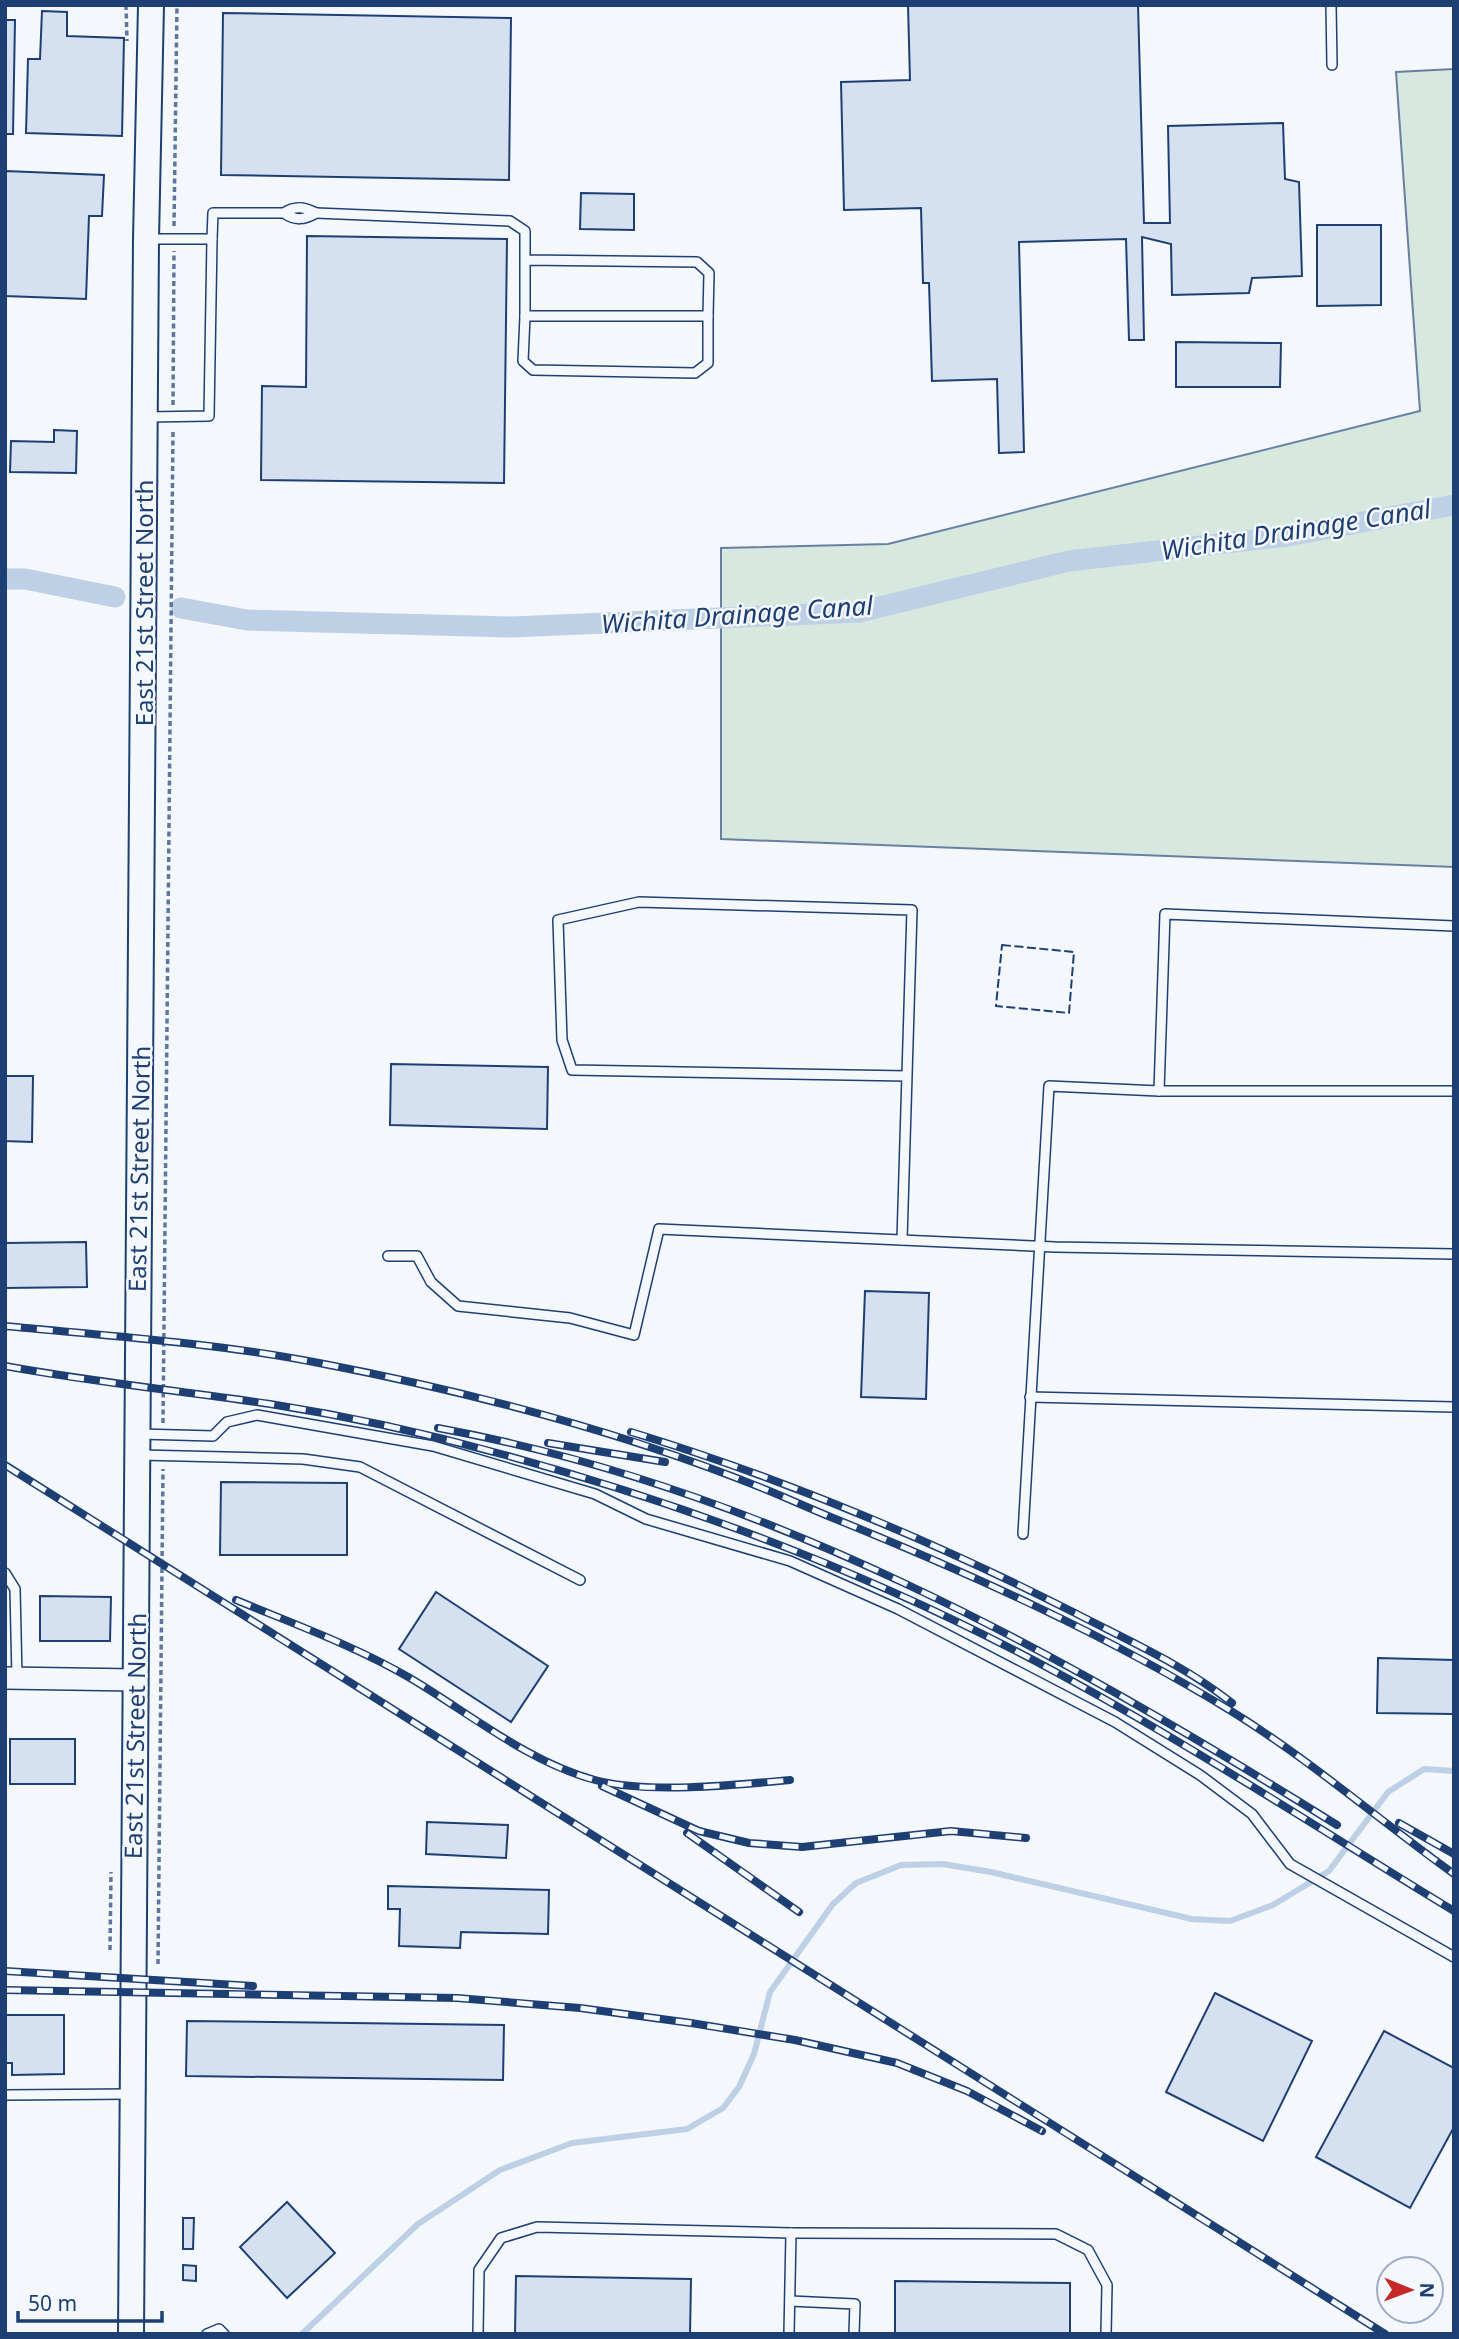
<svg xmlns="http://www.w3.org/2000/svg" width="1459" height="2339" font-family="'Noto Sans',sans-serif">
<rect width="100%" height="100%" fill="#f4f7fb"/>
<path fill="#d7e8df" stroke="#687fa3" stroke-width="2" d="M1454 69V867L721 839V548L888 544 1420 411 1396 72Z"/>
<g fill="none" stroke-linecap="round" stroke-linejoin="round">
<path stroke="#bed0e5" stroke-width="6" d="M302 2334 418 2224 500 2170 572 2143 687 2129 723 2108 739 2087 754 2054 770 1992 833 1904 856 1883 901 1865 943 1864 991 1872 1192 1919 1230 1921 1273 1905 1329 1871 1388 1792 1424 1769 1454 1771"/>
<g stroke="#bed0e5" stroke-width="21">
<path d="M5 579H25L115 597"/>
<path d="M181 608 247 620 512 627 859 612 1069 561 1287 536 1454 505"/>
</g>
</g>
<g fill="#d5e0f0" stroke="#1d3f73" stroke-width="2">
<path d="M908 5H1138L1144 223H1170L1168 126 1283 123 1285 179 1299 182 1302 276 1252 278 1249 293 1172 295 1171 244 1142 237 1144 340H1129L1126 239 1019 242 1024 452 999 453 997 379 932 381 929 283H923L921 208 844 210 841 82 910 80Z"/>
<path d="M42 11 67 12V36L124 38 122 136 26 133 28 59H40Z"/>
<path d="M223 13 511 18 509 180 221 175Z"/>
<path d="M5 20H15L13 134H5Z"/>
<path d="M5 171 104 175 102 216H89L86 299 5 296Z"/>
<path d="M581 193 634 194V230L580 229Z"/>
<path d="M1317 225H1381V305L1317 306Z"/>
<path d="M307 236 507 239 504 483 261 480 262 386 306 387Z"/>
<path d="M1176 342 1281 343 1280 387H1176Z"/>
<path d="M54 430 77 431 76 473 10 472 11 441 54 442Z"/>
<path d="M391 1064 548 1067 547 1129 390 1125Z"/>
<path d="M5 1076H33L32 1142 5 1141Z"/>
<path d="M86 1242 87 1287 5 1288V1243Z"/>
<path d="M865 1291 929 1293 926 1399 861 1397Z"/>
<path d="M221 1482 347 1483V1555H220Z"/>
<path d="M436 1592 548 1666 511 1722 399 1649Z"/>
<path d="M40 1596 111 1597 110 1641H40Z"/>
<path d="M1378 1658 1454 1660V1714L1377 1713Z"/>
<rect x="10" y="1739" width="65" height="45"/>
<path d="M427 1822 508 1825 506 1858 426 1854Z"/>
<path d="M388 1886 549 1890 548 1934 461 1932 460 1948 399 1946 400 1909H388Z"/>
<path d="M1215 1993 1312 2041 1263 2141 1166 2092Z"/>
<path d="M5 2015H64V2074L12 2075V2063H5Z"/>
<path d="M187 2021 504 2025 503 2080 186 2076Z"/>
<path d="M1384 2031 1454 2068V2127L1410 2208 1316 2157Z"/>
<path d="M287 2202 335 2253 287 2298 240 2247Z"/>
<path d="M183 2218H194L193 2249H183Z"/>
<path d="M183 2265 196 2266V2281L183 2280Z"/>
<path d="M516 2276 691 2279 690 2334H515Z"/>
<path d="M895 2281 1070 2283V2334H895Z"/>
</g>
<g fill="none" stroke-linecap="round" stroke-linejoin="round">
<g stroke="#1d3f73" stroke-width="12">
<g id="service">
<path d="M1331 5 1332 65"/>
<path d="M316 213 510 221 525 231V316H708L709 273 697 262 525 260"/>
<path d="M212 239 213 213H284C295 205 305 207 316 213 304 220 295 221 284 213"/>
<path d="M525 316 523 361 533 370 695 373 708 363V316"/>
<path d="M147 417 209 416 212 239H148"/>
<path d="M1159 1091H1454"/>
<path d="M902 1240 912 910 639 902 558 920 562 1040 572 1070 907 1076"/>
<path d="M388 1256H417L431 1282 458 1306 570 1318 634 1335 659 1229 1055 1247 1454 1254"/>
<path d="M1030 1397 1454 1407"/>
<path d="M140 1434 213 1436 227 1422 257 1415 433 1446 595 1494 646 1519 790 1561 898 1609 1115 1722 1200 1775 1252 1814 1290 1864 1454 1957"/>
<path d="M140 1455 303 1459 360 1467 580 1580"/>
<path d="M1023 1534 1049 1086 1159 1091 1165 914 1454 926"/>
<path d="M5 1573 15 1589 17 1678"/>
<path d="M5 2095 131 2094"/>
<path d="M791 2233 1056 2234 1088 2250 1107 2285 1106 2334"/>
<path d="M790 2301 855 2304 854 2334"/>
<path d="M207 2334 219 2329 224 2334"/>
<path d="M478 2334 479 2270 501 2238 537 2227 791 2233 789 2334"/>
</g>
</g>
<g stroke="#1d3f73" stroke-width="24">
<path id="tertiary" d="M5 1678 136 1680"/>
</g>
<g stroke="#1d3f73" stroke-width="28">
<path id="secondary" d="M131 2334 146 239 151 5"/>
</g>
<g stroke="#5e769c" stroke-width="3.5" stroke-dasharray="5 3.5" stroke-linecap="butt">
<path d="M126 5 127 41"/>
<path d="M174 226 177 5"/>
<path d="M173 405 174 251"/>
<path d="M163 1423 173 430"/>
<path d="M110 1950 111 1872"/>
<path d="M158 1964 163 1469"/>
</g>
<use href="#service" stroke="#f4f7fb" stroke-width="9"/>
<use href="#tertiary" stroke="#f4f7fb" stroke-width="21"/>
<use href="#secondary" stroke="#f4f7fb" stroke-width="24"/>
<g stroke="#1d3f73" stroke-width="8">
<g id="rail">
<path d="M5 1326C110 1336 216 1343 319 1363 471 1392 624 1432 767 1490 789 1499 811 1509 833 1518 969 1573 1105 1634 1231 1711 1309 1759 1379 1820 1454 1874"/>
<path d="M5 1366C93 1382 182 1391 270 1404 347 1416 425 1433 501 1454 678 1502 851 1566 1014 1650 1165 1728 1308 1822 1454 1911"/>
<path d="M438 1428C766 1488 1057 1651 1337 1825"/>
<path d="M631 1432C785 1479 931 1540 1075 1613 1129 1641 1184 1665 1232 1703"/>
<path d="M548 1443 665 1462"/>
<path d="M5 1465 1385 2334"/>
<path d="M236 1600C294 1624 355 1646 410 1678 469 1713 528 1762 595 1780 645 1794 737 1785 790 1780"/>
<path d="M602 1786 699 1831 749 1843 802 1847 951 1831 1026 1838"/>
<path d="M1399 1823 1454 1854"/>
<path d="M687 1833 799 1912"/>
<path d="M5 1971 253 1986"/>
<path d="M5 1990 457 1998 580 2008 691 2023 795 2040 897 2063 967 2091 1042 2131"/>
</g>
</g>
<use href="#rail" stroke="#f4f7fb" stroke-width="5" stroke-dasharray="16" stroke-linecap="butt"/>
<path stroke="#1d3f73" stroke-width="2" stroke-dasharray="9 3.5" stroke-linecap="butt" d="M1002 945 1074 952 1069 1013 996 1006Z"/>
</g>
<g text-anchor="middle" stroke-width="5" stroke-linejoin="round" paint-order="stroke">
<g font-size="24" fill="#1d3f73" stroke="#f4f7fb">
<text transform="translate(145 603) rotate(-90)" y="8">East 21st Street North</text>
<text transform="translate(140 1169) rotate(-89)" y="8">East 21st Street North</text>
<text transform="translate(136 1736) rotate(-89)" y="8">East 21st Street North</text>
</g>
<g font-size="26" font-style="italic" fill="#1d3f73" stroke="#f4f7fb">
<text transform="translate(1296 530) rotate(-9)" y="9">Wichita Drainage Canal</text>
<text transform="translate(737 615) rotate(-4)" y="9">Wichita Drainage Canal</text>
</g>
</g>
<rect width="1459" height="2339" fill="none" stroke="#1d3f73" stroke-width="14"/>
<g transform="translate(1410 2290) rotate(91)"><circle r="33" fill="#f4f7fb" stroke="#9eadc5" stroke-width="2"/>
<path d="M0-5L12 26L0 18L-12 26Z" fill="#c62828"/>
<text y="-10" font-size="19" font-weight="bold" text-anchor="middle" fill="#1d3f73">N</text>
</g>
<path d="M18 2311v10h144v-10" fill="none" stroke="#1d3f73" stroke-width="3.5"/>
<text x="28" y="2311" font-size="21" fill="#1d3f73" stroke="#f4f7fb" stroke-width="5" paint-order="stroke">50 m</text>
</svg>
